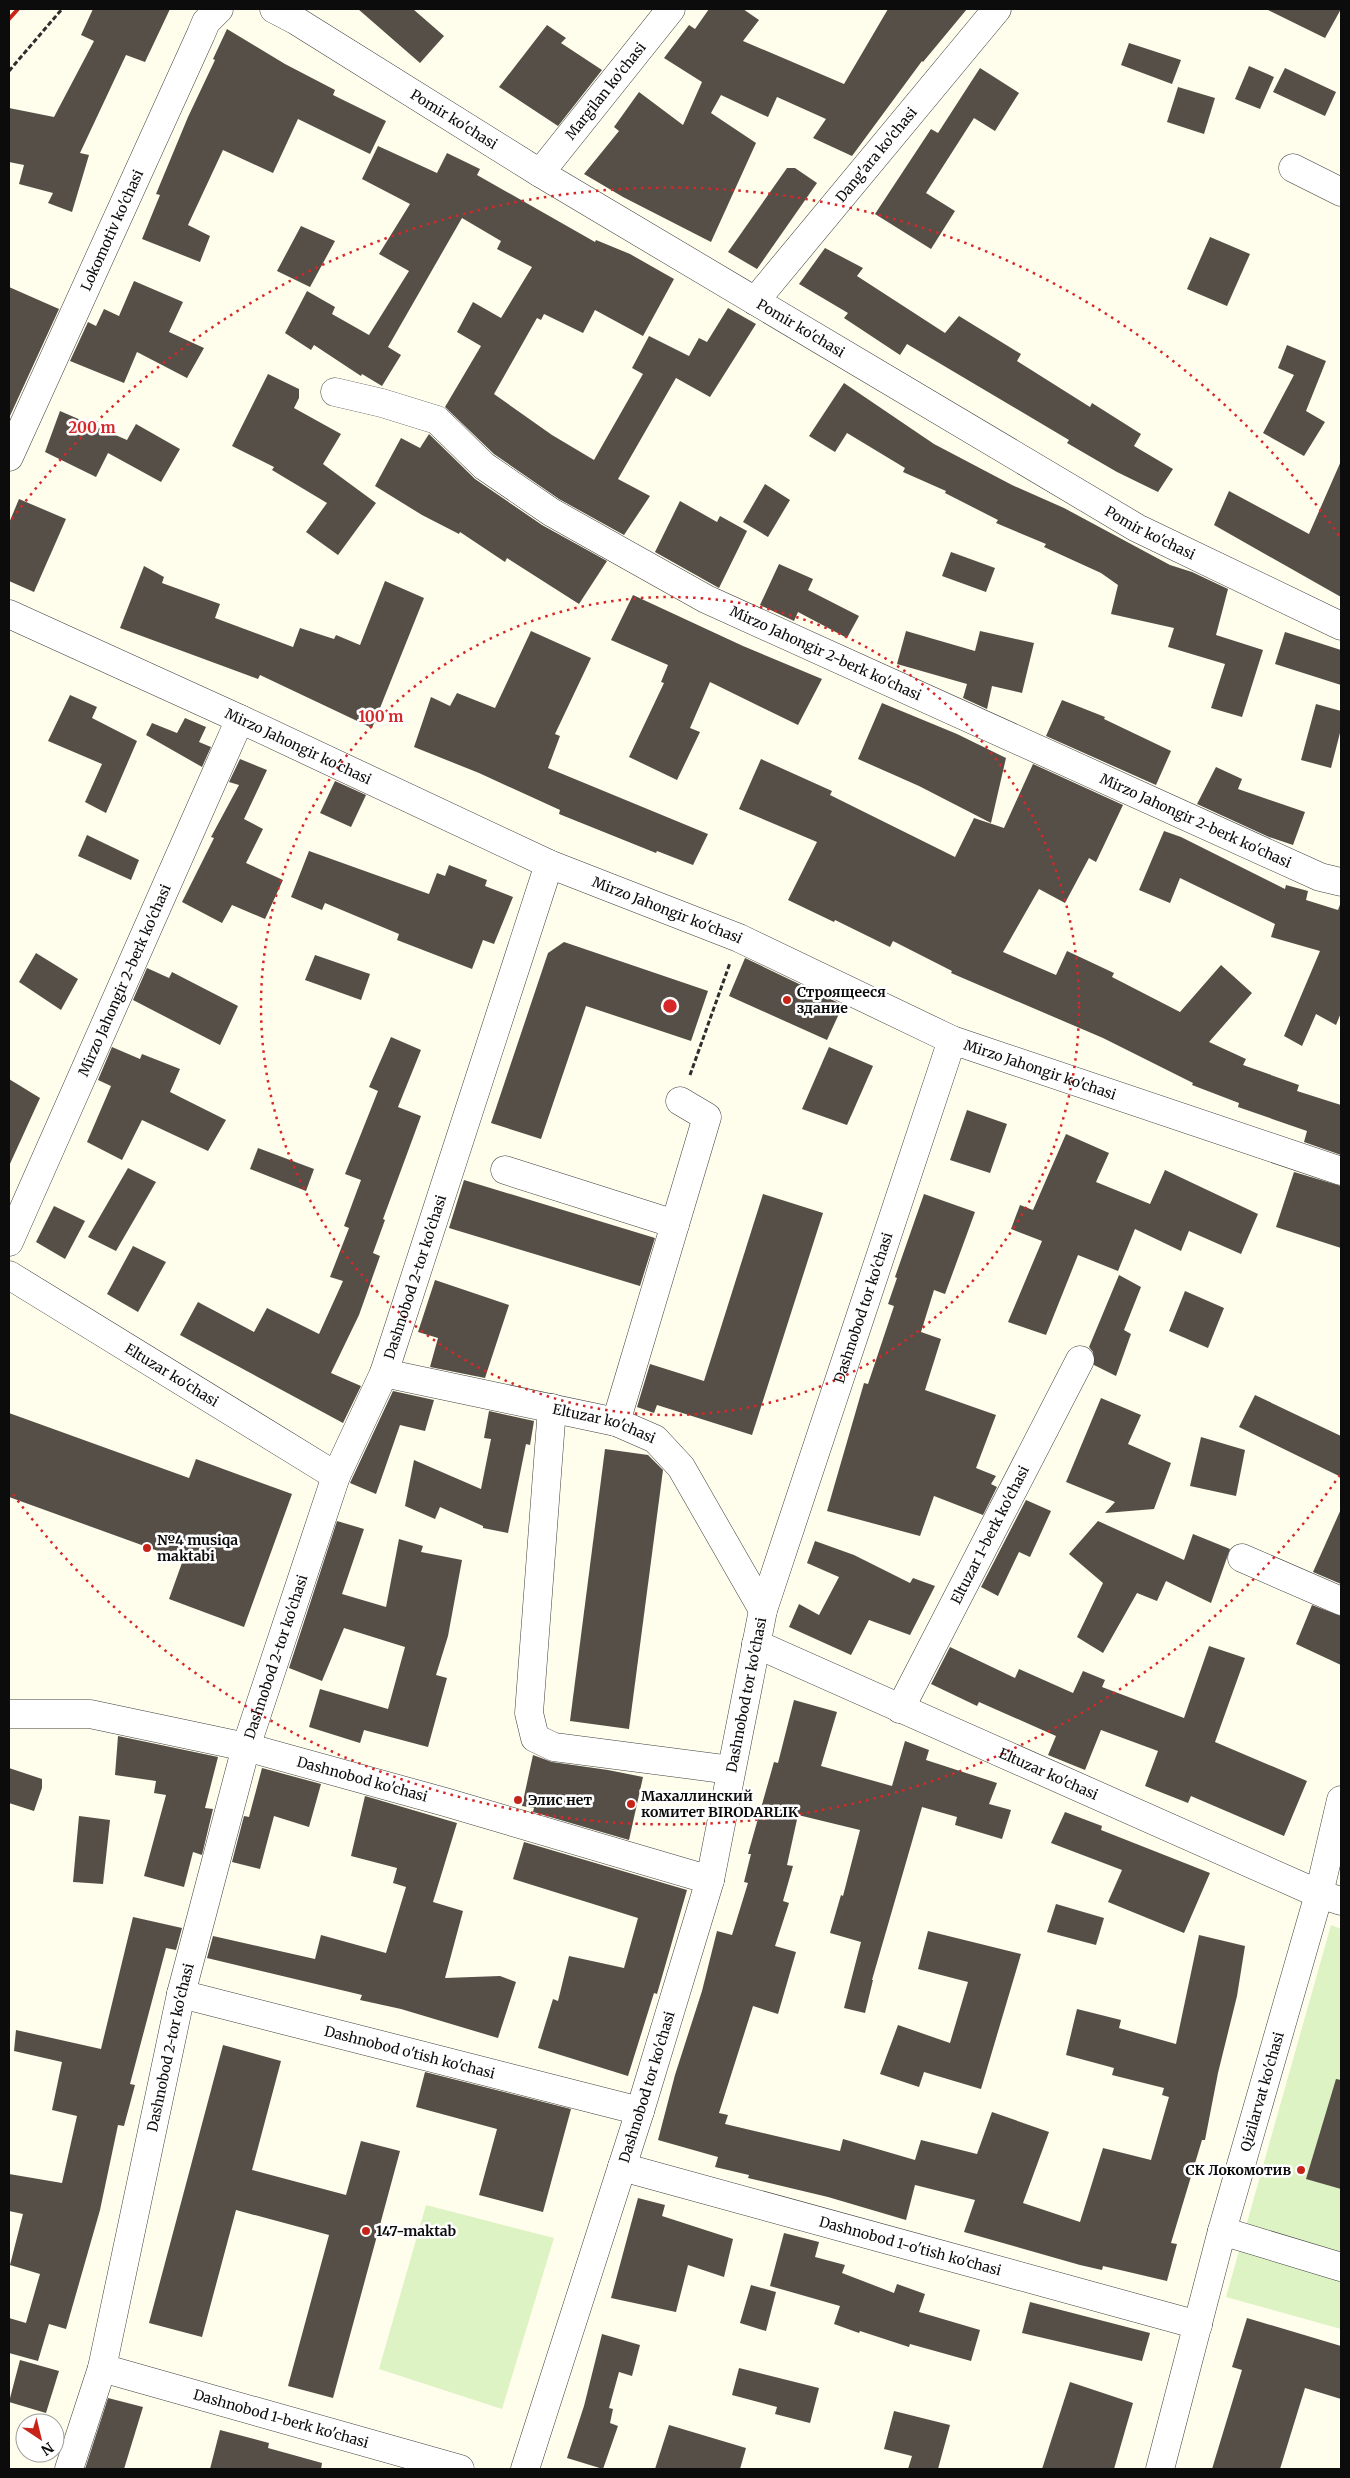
<svg xmlns="http://www.w3.org/2000/svg" width="1350" height="2478" font-family="Merriweather,serif">
<rect width="100%" height="100%" fill="#fffdeb"/>
<g fill="#def3c4">
<path d="M1331 1925 1341 1929V2329L1226 2297Z"/>
<path d="M426 2205 554 2238 502 2409 379 2369Z"/>
</g>
<g fill="#564f47">
<path d="M93 9H170L145 62 126 55 80 153 89 155 72 212 48 203 53 193 19 184 24 165 9 162V108L54 117 94 41 81 35Z"/>
<path d="M358 9H413L444 36 420 63Z"/>
<path d="M709 9H743L759 20 743 41 844 84 888 9H967L923 62 922 61 852 156 813 138 826 119 777 97 768 117 721 95 711 113 756 143 711 242 623 197 584 174 619 131 614 127 639 92 683 125 702 82 664 58 689 25 695 29Z"/>
<path d="M1266 9H1341L1325 38Z"/>
<path d="M547 25 566 38 561 43 602 70 558 126 499 87Z"/>
<path d="M227 29 285 64 335 90 333 95 386 121 370 154 298 119 273 173 223 150 188 225 210 236 200 262 142 239 160 195 156 194 188 117 215 60 213 59Z"/>
<path d="M1129 43 1181 60 1172 84 1121 65Z"/>
<path d="M1249 66 1274 77 1260 109 1235 99Z"/>
<path d="M980 68 1019 93 995 131 974 118 926 193 955 211 931 249 875 214 931 129 938 133Z"/>
<path d="M1285 68 1336 92 1325 116 1273 92Z"/>
<path d="M1178 87 1215 98 1204 134 1167 122Z"/>
<path d="M378 146 437 173 447 153 480 169 477 175 595 242 596 240 630 254 674 279 643 336 595 310 583 333 544 314 541 320 537 318 494 394 552 435 594 460 643 374 632 368 649 336 689 356 699 338 707 342 728 308 756 324 710 397 676 378 618 479 650 496 624 535 559 499 494 454 445 407 481 346 457 332 473 302 501 318 532 267 497 249 501 241 462 218 388 347 401 355 382 386 362 374 361 376 314 345 311 350 285 333 307 291 335 307 332 314 369 335 409 271 379 254 410 204 362 179Z"/>
<path d="M787 168H795L817 183 757 269 728 252Z"/>
<path d="M301 226 335 241 310 287 277 271Z"/>
<path d="M1210 237 1250 254 1227 306 1187 289Z"/>
<path d="M825 248 863 268 857 276 945 333 959 316 1021 354 1017 361 1090 407 1092 403 1141 434 1134 446 1173 469 1158 492 1117 472 1067 443 1069 440 907 344 900 355 844 318 848 313 799 284Z"/>
<path d="M134 281 183 302 169 332 204 348 187 378 137 352 124 383 70 361 88 322 96 326 104 309 119 316Z"/>
<path d="M9 287 59 309 9 418Z"/>
<path d="M1287 345 1326 361 1306 411 1325 422 1304 456 1263 433 1294 375 1278 368Z"/>
<path d="M268 374 299 389V398L294 408 341 434 323 464 376 503 338 555 306 532 327 503 272 470 274 467 232 446Z"/>
<path d="M844 383 934 444 1012 485 1064 508 1170 565 1192 572 1228 589 1216 635 1263 650 1242 717 1211 708 1225 664 1168 647 1174 628 1111 614 1118 585 1101 573 1044 547 1046 544 996 523 998 520 945 493 946 491 903 472 905 468 847 433 835 452 809 436Z"/>
<path d="M60 411 127 440 136 424 180 449 161 482 108 453 96 477 45 452Z"/>
<path d="M429 434 475 479 542 525 607 561 579 604 507 558 505 562 460 532 459 534 422 515 375 486 401 438 420 448Z"/>
<path d="M1341 461V597L1214 525 1229 491 1309 534Z"/>
<path d="M765 484 790 500 768 537 743 522Z"/>
<path d="M19 499 66 519 34 592 9 581V523Z"/>
<path d="M680 501 717 522 720 516 747 531 719 588 655 552Z"/>
<path d="M951 552 995 568 986 592 942 576Z"/>
<path d="M779 564 813 579 808 590 859 616 847 638 798 612 794 621 760 605Z"/>
<path d="M144 566 164 577 162 583 220 604 215 618 293 647 300 628 334 639 336 635 360 645 385 581 424 598 372 728 260 675 258 679 120 628Z"/>
<path d="M633 595 743 646 822 679 798 725 710 682 690 728 700 732 677 780 629 757 664 683 661 682 668 665 611 640Z"/>
<path d="M531 631 591 658 555 734 560 736 548 768 708 834 693 865 657 851 656 853 559 814 560 810 479 773 414 747 431 697 450 706 457 693 495 708Z"/>
<path d="M906 631 975 651 980 631 1034 643 1022 693 992 686 987 709 963 698 967 684 897 664Z"/>
<path d="M1285 632 1341 650V685L1275 664Z"/>
<path d="M70 695 97 707 92 718 137 741 106 813 85 802 102 764 48 741Z"/>
<path d="M1062 700 1105 717 1104 719 1171 751 1156 785 1046 736Z"/>
<path d="M882 703 957 734 1006 758 991 823 919 786 858 759Z"/>
<path d="M1316 704 1341 711V729L1331 768 1301 760Z"/>
<path d="M185 718 206 727 199 742 211 747 202 767 146 735 152 723 177 733Z"/>
<path d="M240 759 267 770 244 819 263 829 246 863 283 880 265 919 232 905 222 923 182 902 214 838 211 837 239 785 229 782Z"/>
<path d="M761 759 832 791 830 795 955 857 974 818 1004 828 1033 764 1123 805 1096 862 1089 858 1065 903 1039 889 1003 952 1056 975 1067 951 1114 973 1112 977 1180 1012 1221 965 1252 993 1209 1042 1246 1059 1243 1065 1299 1085 1297 1091 1341 1105V1155L1304 1142 1307 1131 1238 1107 1239 1103 1192 1085 1193 1083 1103 1038 951 973 952 971 893 941 890 947 835 920 834 922 788 900 817 842 739 809Z"/>
<path d="M1216 767 1242 779 1238 789 1305 812 1293 845 1269 837 1197 804Z"/>
<path d="M335 781 366 795 351 827 320 813Z"/>
<path d="M1164 831 1181 837 1285 889 1286 885 1308 891 1306 900 1338 910 1341 902V1013L1336 1025 1316 1014 1302 1046 1284 1036 1320 951 1271 937 1275 924 1180 878 1170 903 1139 890Z"/>
<path d="M87 835 139 860 131 880 78 856Z"/>
<path d="M309 851 429 894 437 873 445 876 449 865 487 880 485 886 513 897 494 944 483 940 472 969 397 940 399 934 325 903 322 910 291 897Z"/>
<path d="M564 942 708 991 691 1041 586 1006 541 1139 491 1123 548 953Z"/>
<path d="M36 953 78 979 61 1010 19 982Z"/>
<path d="M315 955 370 974 361 1000 305 980Z"/>
<path d="M745 958 843 1005 827 1040 729 996Z"/>
<path d="M147 968 169 978 172 972 238 1006 220 1045 133 1000Z"/>
<path d="M391 1037 421 1050 398 1107 421 1116 383 1219 385 1220 373 1253 380 1256 359 1315 331 1373 361 1386 343 1423 180 1335 198 1302 254 1332 267 1308 319 1334 343 1281 330 1277 349 1228 344 1226 361 1180 345 1174 378 1091 369 1087Z"/>
<path d="M112 1047 140 1059 142 1054 180 1069 170 1092 226 1120 208 1151 142 1120 122 1160 87 1142 111 1086 98 1080Z"/>
<path d="M829 1047 873 1066 847 1125 802 1109Z"/>
<path d="M9 1079 40 1098 9 1166Z"/>
<path d="M967 1110 1007 1124 990 1173 950 1160Z"/>
<path d="M1066 1134 1109 1153 1096 1182 1150 1204 1165 1170 1258 1214 1241 1254 1189 1231 1181 1251 1135 1229 1118 1271 1078 1255 1046 1335 1008 1322 1042 1241 1011 1229 1020 1205 1033 1210Z"/>
<path d="M258 1148 314 1169 306 1191 250 1169Z"/>
<path d="M128 1168 156 1182 116 1251 88 1237Z"/>
<path d="M1294 1172 1341 1186V1248L1276 1227Z"/>
<path d="M464 1180 655 1238 640 1286 449 1228Z"/>
<path d="M763 1194 823 1213 752 1435 657 1405 654 1413 637 1407 650 1364 704 1381Z"/>
<path d="M924 1194 975 1212 945 1294 934 1290 921 1332 941 1339 925 1390 996 1415 976 1468 996 1476 991 1484 997 1487 983 1515 934 1496 920 1536 827 1511 864 1383 868 1384 894 1306 888 1304 897 1278 895 1277Z"/>
<path d="M54 1206 85 1221 65 1259 36 1242Z"/>
<path d="M133 1246 166 1262 138 1312 107 1294Z"/>
<path d="M1119 1275 1141 1287 1124 1330 1131 1334 1116 1376 1094 1365 1093 1352 1089 1347Z"/>
<path d="M435 1280 509 1305 485 1378 430 1367 438 1338 418 1332Z"/>
<path d="M1185 1291 1224 1308 1208 1348 1169 1331Z"/>
<path d="M393 1391 434 1400 425 1431 400 1425 376 1494 350 1483Z"/>
<path d="M1255 1395 1341 1436V1477L1239 1427Z"/>
<path d="M1101 1398 1141 1415 1128 1444 1171 1463 1154 1509 1105 1513 1115 1502 1066 1482Z"/>
<path d="M489 1411 534 1421 530 1445 526 1444 508 1533 483 1528V1526L440 1507 435 1519 405 1506 414 1460 481 1489 491 1439 484 1438Z"/>
<path d="M9 1413 189 1478 196 1459 292 1494 244 1627 169 1599 183 1560 9 1497Z"/>
<path d="M1201 1437 1245 1450 1236 1496 1190 1486Z"/>
<path d="M605 1449 648 1455 663 1470 629 1729 570 1721Z"/>
<path d="M1026 1500 1051 1511 1030 1557 1019 1552 998 1596 981 1587Z"/>
<path d="M1341 1509V1584L1313 1572Z"/>
<path d="M337 1521 364 1529 342 1594 386 1607 399 1539 423 1546 421 1552 462 1560 448 1636 436 1675 447 1678 428 1747 364 1730 360 1743 309 1727 320 1689 388 1709 405 1647 344 1628 322 1681 289 1668Z"/>
<path d="M1098 1521 1184 1560 1193 1534 1230 1549 1211 1603 1166 1581 1157 1601 1137 1593 1103 1653 1077 1637 1103 1583 1069 1554Z"/>
<path d="M815 1541 854 1555 910 1583 913 1578 935 1586 910 1635 869 1620 851 1655 789 1627 799 1604 819 1615 839 1577 807 1563Z"/>
<path d="M1312 1605 1341 1616V1665L1296 1644Z"/>
<path d="M1209 1646 1245 1658 1215 1742 1307 1781 1284 1836 1191 1796 1188 1803 1145 1786 1158 1751 1101 1730 1085 1770 1048 1755 1056 1736 979 1702 977 1706 931 1684 950 1647 1015 1678 1019 1669 1073 1693 1083 1671 1105 1680 1102 1687 1184 1718Z"/>
<path d="M794 1700 837 1712 821 1766 892 1786 905 1741 929 1750 926 1760 997 1783 989 1804 1011 1810 1002 1839 955 1825 957 1817 922 1807 872 1980H873L865 2013 844 2008 861 1942 830 1933 841 1895 843 1896 860 1830 798 1815 787 1865 793 1866 783 1901 789 1903 775 1946 796 1952 778 2014 753 2006 719 2113 728 2115 725 2124 840 2151 843 2139 915 2160 921 2140 977 2154 992 2112 1049 2132 1023 2203 1080 2222 1103 2148 1151 2160 1169 2097 1162 2095 1164 2088 1112 2075 1114 2068 1066 2055 1077 2009 1121 2020 1119 2028 1176 2044 1199 1935 1245 1946 1237 1996 1218 2073 1205 2140H1202L1171 2243 1177 2244 1167 2281 1103 2266 1102 2270 1080 2265 964 2232 975 2200 915 2185 906 2220 828 2197 748 2178 749 2175 715 2167 718 2157 658 2140 675 2075 702 1991 717 1931 732 1935 748 1883 744 1882 751 1854H748L774 1762 778 1763Z"/>
<path d="M118 1736 218 1757 205 1808 213 1809 202 1855 193 1852 184 1887 144 1876 166 1795 154 1793 156 1781 115 1775Z"/>
<path d="M533 1755 552 1762 608 1770 643 1777 629 1840 533 1812 534 1808 522 1806Z"/>
<path d="M9 1768 42 1779V1788L34 1811 9 1803Z"/>
<path d="M262 1768 321 1784 309 1827 274 1816 260 1869 232 1862 244 1816 249 1817Z"/>
<path d="M365 1796 457 1823 433 1902 463 1911 445 1978 500 1976 516 1982 498 2038 401 2009 360 2000 362 1995 207 1958 213 1936 315 1959 321 1935 386 1953 406 1887 393 1883 397 1868 351 1856Z"/>
<path d="M1065 1812 1102 1826 1101 1830 1210 1873 1184 1933 1108 1902 1122 1870 1051 1843Z"/>
<path d="M79 1816 110 1820 103 1884 73 1882Z"/>
<path d="M524 1842 687 1890 657 1994 654 1993 628 2076 538 2048 553 1999 558 2001 569 1956 624 1968 638 1918 513 1879Z"/>
<path d="M1056 1904 1104 1918 1096 1945 1047 1932Z"/>
<path d="M133 1917 182 1928 176 1950 166 1948 130 2084 135 2085 124 2126 118 2125 100 2210 66 2329 49 2324 38 2361 9 2353V2318L26 2323 40 2274 10 2265 23 2214 9 2211V2174L62 2183 77 2116 52 2110 62 2062 14 2051 16 2030 101 2049Z"/>
<path d="M928 1931 1021 1954 981 2089 924 2072 919 2087 880 2074 898 2025 950 2043 968 1982 918 1969Z"/>
<path d="M223 2045 281 2061 252 2170 346 2195 361 2141 400 2151 333 2398 288 2386 329 2235 236 2210 202 2337 149 2323Z"/>
<path d="M425 2072 571 2109 543 2212 479 2195 497 2129 416 2107Z"/>
<path d="M1336 2079 1341 2080V2189L1306 2179Z"/>
<path d="M638 2198 665 2205 662 2216 733 2239 724 2277 688 2265 676 2312 611 2298Z"/>
<path d="M784 2233 819 2242 815 2257 845 2265 842 2273 894 2293 897 2284 925 2294 919 2312 980 2330 971 2361 910 2344 909 2347 860 2331 859 2333 834 2324 840 2306 770 2286Z"/>
<path d="M751 2285 776 2292 766 2331 740 2323Z"/>
<path d="M1030 2302 1150 2333 1142 2361 1022 2333Z"/>
<path d="M1247 2318 1341 2346V2399L1305 2388 1280 2469H1212L1242 2370 1232 2367Z"/>
<path d="M602 2334 640 2345 632 2376 619 2372 609 2408 613 2409 610 2423 618 2426 603 2469 567 2458 584 2406Z"/>
<path d="M20 2360 59 2371 46 2413 9 2402Z"/>
<path d="M739 2368 819 2388 810 2423 775 2414 777 2407 732 2395Z"/>
<path d="M1070 2382 1133 2403 1114 2469H1042Z"/>
<path d="M108 2398 143 2407 124 2469H85Z"/>
<path d="M894 2411 950 2425 938 2469H908L912 2456 884 2449Z"/>
<path d="M669 2425 746 2448 740 2469H655Z"/>
<path d="M220 2430 269 2443 268 2448 322 2463 321 2469H210Z"/>
</g>
<g fill="none" stroke-linecap="round" stroke-linejoin="round">
<g stroke="#3f3f3f" stroke-width="29">
<g id="minor">
<path id="s1" d="M274 9 295 20 540 173 1137 528 1341 626"/>
<path d="M1293 168 1341 192"/>
<path id="s2" d="M540 173 671 9"/>
<path id="s3" d="M755 301 997 9"/>
<path id="s4" d="M335 392 382 403 437 420 484 466 551 512 706 599 1320 877 1341 882"/>
<path id="s5" d="M9 457 201 34 206 22 219 9"/>
<path id="s6" d="M9 614 240 719 549 864 739 938 952 1040 1341 1171"/>
<path d="M505 1170 675 1224"/>
<path id="s7" d="M9 1242 240 719"/>
<path id="s8" d="M9 1275 336 1476"/>
<path id="s9" d="M384 1373 616 1422 655 1439 681 1467 763 1610"/>
<path d="M552 1408 529 1713 535 1738 554 1747 731 1770"/>
<path d="M616 1422 707 1117 680 1101"/>
<path d="M1242 1558 1341 1601"/>
<path id="s10" d="M756 1644 1319 1894 1341 1901"/>
<path id="s11" d="M900 1709 1080 1360"/>
<path id="s12" d="M9 1714H90L246 1747 445 1802 710 1880"/>
<path id="s13" d="M181 1994 640 2111"/>
<path id="s14" d="M622 2167 1198 2325"/>
<path d="M1222 2231 1341 2267"/>
<path id="s15" d="M102 2368 460 2469"/>
<path id="s16" d="M69 2469 102 2368 181 1994 246 1747 336 1476 384 1373 549 864"/>
<path id="s17" d="M525 2469 640 2111 710 1880 763 1610 952 1040"/>
<path id="s18" d="M1160 2469 1222 2231 1319 1894 1341 1800"/>
</g>
</g>
<g stroke="#2e2e2e" stroke-width="3" stroke-dasharray="5 2.5" stroke-linecap="butt">
<path d="M9 71 62 9"/>
<path d="M690 1075 730 963"/>
</g>
<use href="#minor" stroke="#fff" stroke-width="28"/>
<path stroke="#c72419" stroke-width="4" d="M9 19 18 9"/>
</g>
<g fill="none" stroke="#d62828" stroke-width="2.5" stroke-dasharray="2.5 5">
<circle cx="670" cy="1006" r="409"/>
<path d="M1340 1475A818 818 0 0 1 12 1493M12 519A818 818 0 0 1 1340 537"/>
</g>
<g fill="#c72419" stroke="#fff" stroke-width="2">
<circle cx="787" cy="1000" r="5"/>
<circle cx="147" cy="1548" r="5"/>
<circle cx="518" cy="1800" r="5"/>
<circle cx="631" cy="1804" r="5"/>
<circle cx="1301" cy="2170" r="5"/>
<circle cx="366" cy="2231" r="5"/>
</g>
<g text-anchor="middle" stroke-width="5" stroke-linejoin="round" paint-order="stroke">
<g font-size="14" fill="#0c0c0c" stroke="#fff">
<text dy="5" stroke="none"><textPath href="#s2" startOffset="105">Margilan ko'chasi</textPath></text>
<text dy="5" stroke="none"><textPath href="#s1" startOffset="211">Pomir ko'chasi</textPath></text>
<text dy="5" stroke="none"><textPath href="#s3" startOffset="190">Dang'ara ko'chasi</textPath></text>
<text dy="5" stroke="none"><textPath href="#s5" startOffset="249">Lokomotiv ko'chasi</textPath></text>
<text dy="5" stroke="none"><textPath href="#s1" startOffset="616">Pomir ko'chasi</textPath></text>
<text dy="5" stroke="none"><textPath href="#s1" startOffset="1021">Pomir ko'chasi</textPath></text>
<text dy="5" stroke="none"><textPath href="#s4" startOffset="562">Mirzo Jahongir 2-berk ko'chasi</textPath></text>
<text dy="5" stroke="none"><textPath href="#s6" startOffset="318">Mirzo Jahongir ko'chasi</textPath></text>
<text dy="5" stroke="none"><textPath href="#s4" startOffset="968">Mirzo Jahongir 2-berk ko'chasi</textPath></text>
<text dy="5" stroke="none"><textPath href="#s6" startOffset="722">Mirzo Jahongir ko'chasi</textPath></text>
<text dy="5" stroke="none"><textPath href="#s7" startOffset="286">Mirzo Jahongir 2-berk ko'chasi</textPath></text>
<text dy="5" stroke="none"><textPath href="#s6" startOffset="1128">Mirzo Jahongir ko'chasi</textPath></text>
<text dy="5" stroke="none"><textPath href="#s16" startOffset="1244">Dashnobod 2-tor ko'chasi</textPath></text>
<text dy="5" stroke="none"><textPath href="#s17" startOffset="1211">Dashnobod tor ko'chasi</textPath></text>
<text dy="5" stroke="none"><textPath href="#s8" startOffset="191">Eltuzar ko'chasi</textPath></text>
<text dy="5" stroke="none"><textPath href="#s9" startOffset="226">Eltuzar ko'chasi</textPath></text>
<text dy="5" stroke="none"><textPath href="#s11" startOffset="196">Eltuzar 1-berk ko'chasi</textPath></text>
<text dy="5" stroke="none"><textPath href="#s16" startOffset="839">Dashnobod 2-tor ko'chasi</textPath></text>
<text dy="5" stroke="none"><textPath href="#s17" startOffset="806">Dashnobod tor ko'chasi</textPath></text>
<text dy="5" stroke="none"><textPath href="#s10" startOffset="320">Eltuzar ko'chasi</textPath></text>
<text dy="5" stroke="none"><textPath href="#s12" startOffset="361">Dashnobod ko'chasi</textPath></text>
<text dy="5" stroke="none"><textPath href="#s16" startOffset="434">Dashnobod 2-tor ko'chasi</textPath></text>
<text dy="5" stroke="none"><textPath href="#s13" startOffset="236">Dashnobod o'tish ko'chasi</textPath></text>
<text dy="5" stroke="none"><textPath href="#s17" startOffset="401">Dashnobod tor ko'chasi</textPath></text>
<text dy="5" stroke="none"><textPath href="#s18" startOffset="391">Qizilarvat ko'chasi</textPath></text>
<text dy="5" stroke="none"><textPath href="#s14" startOffset="299">Dashnobod 1-o'tish ko'chasi</textPath></text>
<text dy="5" stroke="none"><textPath href="#s15" startOffset="186">Dashnobod 1-berk ko'chasi</textPath></text>
</g>
<g font-size="14" font-weight="bold" fill="#0c0c0c" stroke="#fff" text-anchor="start">
<text x="797" y="997">Строящееся<tspan x="797" dy="16">здание</tspan></text>
<text x="157" y="1545">№4 musiqa<tspan x="157" dy="16">maktabi</tspan></text>
<text x="641" y="1801">Махаллинский<tspan x="641" dy="16">комитет BIRODARLIK</tspan></text>
<text x="528" y="1805">Элис нет</text>
<text x="1291" y="2175" text-anchor="end">СК Локомотив</text>
<text x="376" y="2236">147-maktab</text>
</g>
</g>
<circle cx="670" cy="1006" r="8" fill="#d62828" stroke="#fff" stroke-width="2.5"/>
<g font-size="15" text-anchor="middle" font-weight="bold" fill="#d62828" stroke="#fff" stroke-width="5" stroke-linejoin="round" paint-order="stroke">
<text x="92" y="433">200 m</text>
<text x="381" y="722">100 m</text>
</g>
<rect width="1350" height="2478" fill="none" stroke="#0c0c0c" stroke-width="20"/>
<g transform="translate(40 2438) rotate(145)"><circle r="24" fill="#ffffff" stroke="#9e9e9e"/>
<path d="M0-4L9 19L0 12L-9 19Z" fill="#c72419"/>
<text y="-8" font-size="14" font-weight="bold" text-anchor="middle" fill="#0c0c0c">N</text>
</g>
</svg>
